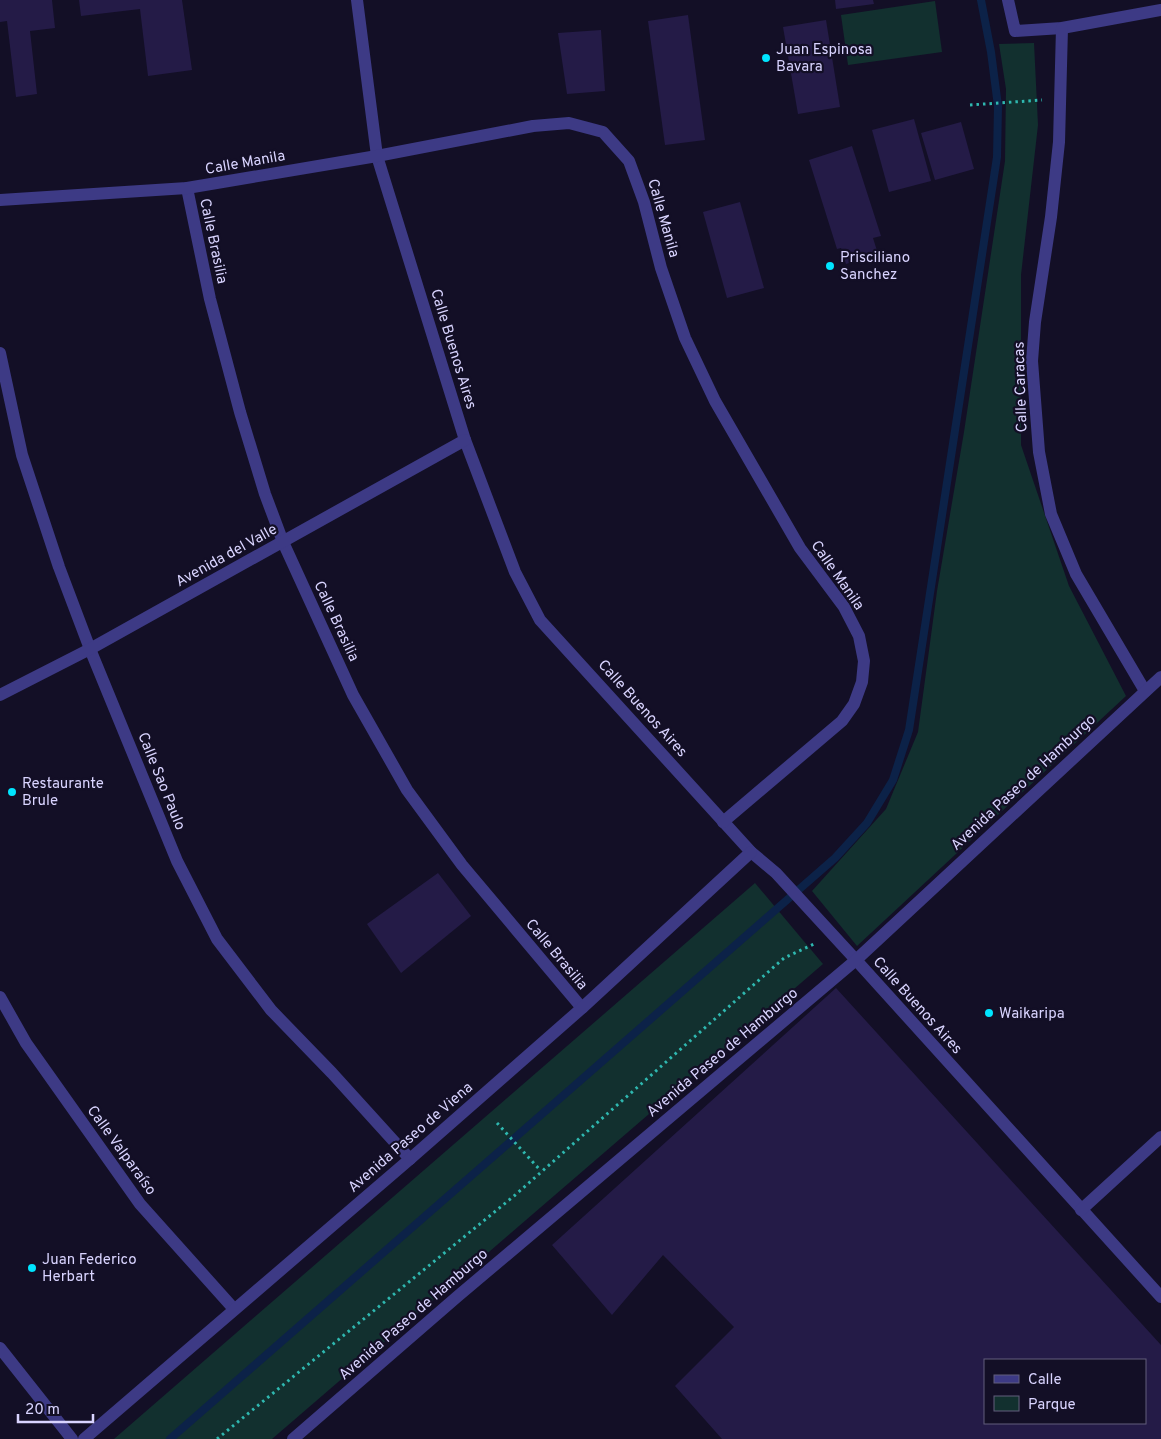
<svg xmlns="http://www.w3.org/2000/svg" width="1161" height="1439" font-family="Overpass,sans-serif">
<rect width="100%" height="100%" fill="#130f26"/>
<g fill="#12302f">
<path d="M935 1 942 52 848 65 841 15Z"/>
<path d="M1034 43 1038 125 1021 275V445L1069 586 1126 696 857 946 812 891 886 809 918 732 937 591 964 432 1005 161 1006 89 999 44Z"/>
<path d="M755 883 823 964 272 1439H114Z"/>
</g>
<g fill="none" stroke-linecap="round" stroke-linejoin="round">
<path stroke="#0c2248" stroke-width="8" d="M170 1439 835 858 867 823 893 780 909 730 997 157 998 106 991 52 981 0"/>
</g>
<g fill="#241b47" fill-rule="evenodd">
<path d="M0 0H52L55 28 30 31 37 94 16 97 7 21 0 22Z"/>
<path d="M79 0H182L192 70 148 76 140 9 81 16Z"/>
<path d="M835 0H873L874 4 836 9Z"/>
<path d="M688 15 705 140 665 145 648 21Z"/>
<path d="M826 20 840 107 798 114 783 27Z"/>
<path d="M601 30 605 91 567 94 558 33Z"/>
<path d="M914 119 931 181 889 192 872 130Z"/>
<path d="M961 122 974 169 935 180 921 133Z"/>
<path d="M852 146 881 236 873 238 878 254 846 264 841 248 837 249 809 160Z"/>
<path d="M740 202 764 288 727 298 703 212Z"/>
<path d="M438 873 471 916 401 973 367 924Z"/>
<path d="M836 988 1161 1345V1439H722L675 1386 734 1327 663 1255 612 1315 552 1245ZM985 1360H1145V1423H985Z"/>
</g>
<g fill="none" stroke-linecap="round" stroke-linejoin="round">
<g stroke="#2fb8b0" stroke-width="3" stroke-dasharray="2.5 4" stroke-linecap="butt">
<path d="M970 105 1042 100"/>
<path d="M497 1123 541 1171"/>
<path d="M217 1439 514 1196 784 958 816 943"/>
</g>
<g stroke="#3d3a85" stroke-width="12">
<path d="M357 0 377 156 465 440 515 572 540 620 751 852 776 873 856 960 1161 1297"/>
<path d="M1008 0 1015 31 1062 28 1161 10"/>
<path d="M1062 28 1059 142 1051 217 1035 322 1032 361 1039 452 1051 514 1076 574 1145 691"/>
<path d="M187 188 210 299 240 412 265 494 283 542 353 695 407 790 462 865 582 1008"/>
<path d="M0 200 187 188 377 156 533 126 569 123 603 132 629 161 644 202 661 268 685 338 715 401 800 548 844 607 859 636 864 661 862 682 854 704 842 721 723 822"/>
<path d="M0 353 22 455 59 567 90 649 177 861 217 939 271 1010 332 1073 410 1159"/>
<path d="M0 997 26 1043 140 1204 234 1309"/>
<path d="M1081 1210 1161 1137"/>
<path d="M0 1348 72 1439"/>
</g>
<g stroke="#3d3a85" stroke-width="12">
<path d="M0 695 90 649 465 440"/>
<path d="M84 1439 410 1159 582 1008 751 852"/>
<path d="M293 1439 458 1296 856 960 1161 677"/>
</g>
</g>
<g fill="#00e5ff" stroke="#130f26" stroke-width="2">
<circle cx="766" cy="58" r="5"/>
<circle cx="830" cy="266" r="5"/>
<circle cx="12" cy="792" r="5"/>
<circle cx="989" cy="1013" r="5"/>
<circle cx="32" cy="1268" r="5"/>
</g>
<g text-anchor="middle" stroke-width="4.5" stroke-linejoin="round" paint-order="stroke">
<g font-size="15" fill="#d9d4ff" stroke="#130f26" text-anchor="start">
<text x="776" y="54">Juan Espinosa<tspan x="776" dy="17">Bavara</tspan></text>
<text x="840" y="262">Prisciliano<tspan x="840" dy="17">Sanchez</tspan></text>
<text x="22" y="788">Restaurante<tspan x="22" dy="17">Brule</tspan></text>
<text x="999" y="1018">Waikaripa</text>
<text x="42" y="1264">Juan Federico<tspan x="42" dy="17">Herbart</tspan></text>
</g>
<g font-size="15" fill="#d9d4ff" stroke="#130f26">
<text transform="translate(245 162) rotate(-10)" y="5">Calle Manila</text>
<text transform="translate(664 218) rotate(74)" y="5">Calle Manila</text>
<text transform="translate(214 241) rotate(78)" y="5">Calle Brasilia</text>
<text transform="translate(454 349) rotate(73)" y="5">Calle Buenos Aires</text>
<text transform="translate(1020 387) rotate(-92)" y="5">Calle Caracas</text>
<text transform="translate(226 555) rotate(-29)" y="5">Avenida del Valle</text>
<text transform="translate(838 575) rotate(55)" y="5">Calle Manila</text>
<text transform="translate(337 621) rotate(65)" y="5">Calle Brasilia</text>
<text transform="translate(643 708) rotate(48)" y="5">Calle Buenos Aires</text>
<text transform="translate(162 781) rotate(68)" y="5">Calle Sao Paulo</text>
<text transform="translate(1023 782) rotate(-43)" y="5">Avenida Paseo de Hamburgo</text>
<text transform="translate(557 954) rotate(50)" y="5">Calle Brasilia</text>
<text transform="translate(918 1005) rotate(48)" y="5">Calle Buenos Aires</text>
<text transform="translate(722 1052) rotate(-40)" y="5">Avenida Paseo de Hamburgo</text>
<text transform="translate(410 1137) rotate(-41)" y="5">Avenida Paseo de Viena</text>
<text transform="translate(122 1150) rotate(54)" y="5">Calle Valparaíso</text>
<text transform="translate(413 1314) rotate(-41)" y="5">Avenida Paseo de Hamburgo</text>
</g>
</g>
<rect x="984" y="1359" width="162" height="65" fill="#130f26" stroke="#625e7d"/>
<rect x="994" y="1375" width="25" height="8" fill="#3d3a85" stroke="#625e7d"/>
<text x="1028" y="1384" font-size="15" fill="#d9d4ff">Calle</text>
<rect x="994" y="1396" width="25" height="15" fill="#12302f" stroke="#625e7d"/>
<text x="1028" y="1409" font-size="15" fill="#d9d4ff">Parque</text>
<path d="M18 1414v8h75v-8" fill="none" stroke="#d9d4ff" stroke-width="2.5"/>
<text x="25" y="1414" font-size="15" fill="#d9d4ff" stroke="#130f26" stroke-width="4" paint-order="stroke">20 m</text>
</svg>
